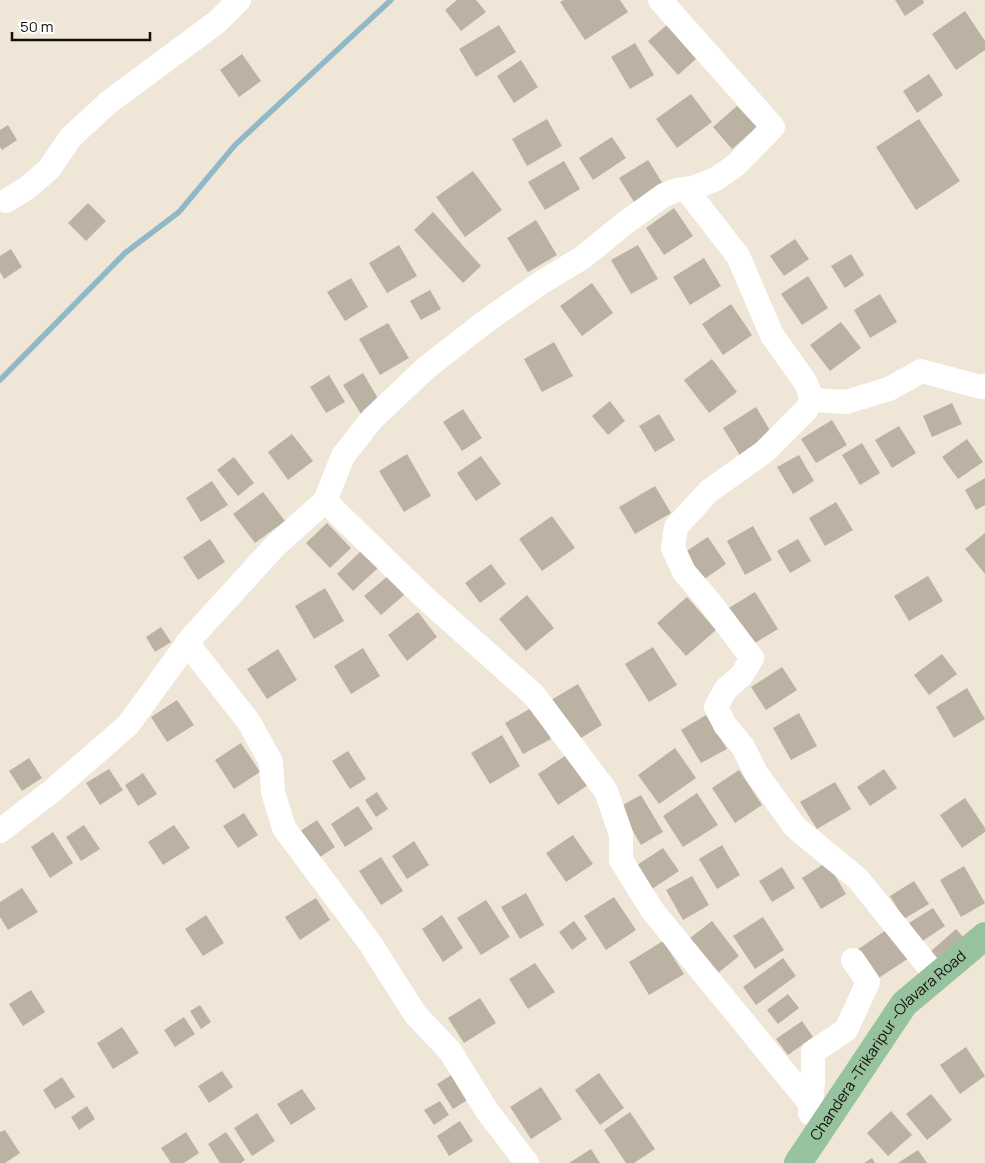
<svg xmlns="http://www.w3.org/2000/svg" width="985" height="1163" font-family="Manrope,sans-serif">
<rect width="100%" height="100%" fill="#f0e6d7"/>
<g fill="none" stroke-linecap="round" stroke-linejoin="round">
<path stroke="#91b8c7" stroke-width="5.5" d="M0 380 125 253 179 212 235 145 391 0"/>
</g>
<g fill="#bcb2a4">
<path d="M457 0H476L486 12 461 31 445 10Z"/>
<path d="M564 0H620L628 12 585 40 560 2Z"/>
<path d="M895 0H923L924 3 905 16Z"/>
<path d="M965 11 985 41V50L956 70 932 34Z"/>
<path d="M499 25 516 52 476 77 459 49Z"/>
<path d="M667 25 696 59 678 75 648 41Z"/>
<path d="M635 43 654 75 630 89 611 57Z"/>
<path d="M242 54 261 81 239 97 220 70Z"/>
<path d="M521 60 538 87 514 103 497 76Z"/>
<path d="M929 74 943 95 917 113 903 91Z"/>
<path d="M691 94 712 122 677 148 656 119Z"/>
<path d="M737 106 757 127 732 149 713 127Z"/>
<path d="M547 119 562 146 527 166 512 139Z"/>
<path d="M919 119 960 181 916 210 876 147Z"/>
<path d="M8 125 17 140 2 150 0 147V130Z"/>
<path d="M612 137 626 158 593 180 579 158Z"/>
<path d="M648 160 663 184 634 202 619 178Z"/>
<path d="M564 161 580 189 545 210 528 182Z"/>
<path d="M473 171 502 210 465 237 436 197Z"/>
<path d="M88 203 106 221 86 241 68 223Z"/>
<path d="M674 208 693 236 664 255 646 228Z"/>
<path d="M433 212 481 266 463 283 414 230Z"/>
<path d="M536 220 557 255 528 272 507 238Z"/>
<path d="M795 239 809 259 784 276 770 256Z"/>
<path d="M399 245 417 276 387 293 369 263Z"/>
<path d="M638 245 658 279 631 294 611 260Z"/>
<path d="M11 249 22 267 4 279 0 272V256Z"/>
<path d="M851 254 864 275 845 288 831 266Z"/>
<path d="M704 258 721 286 690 305 673 277Z"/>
<path d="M808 276 828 308 802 325 781 294Z"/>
<path d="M351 278 368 307 345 321 327 292Z"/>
<path d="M592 283 613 313 582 336 560 306Z"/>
<path d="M430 290 441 309 421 320 410 301Z"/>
<path d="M880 294 897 322 870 338 854 310Z"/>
<path d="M731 304 752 335 723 355 702 324Z"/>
<path d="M841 322 861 348 830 371 810 345Z"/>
<path d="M388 323 409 358 380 375 359 339Z"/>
<path d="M554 342 573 376 542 392 524 359Z"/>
<path d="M712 359 737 392 709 413 684 380Z"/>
<path d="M363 373 380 402 361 414 343 385Z"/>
<path d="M329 375 345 402 326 413 310 387Z"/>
<path d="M610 401 625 421 608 435 592 416Z"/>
<path d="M952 403 962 424 932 437 923 416Z"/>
<path d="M756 407 774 437 741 457 723 428Z"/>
<path d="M463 409 482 438 462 451 443 422Z"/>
<path d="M659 414 675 440 655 452 639 426Z"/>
<path d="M832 420 847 445 816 463 801 439Z"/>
<path d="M899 426 916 453 892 468 875 440Z"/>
<path d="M292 434 313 461 288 480 268 452Z"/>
<path d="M967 439 983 462 958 479 942 457Z"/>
<path d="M862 443 880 473 860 485 842 455Z"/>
<path d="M407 454 431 496 404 512 379 471Z"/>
<path d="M799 455 814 481 793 494 777 467Z"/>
<path d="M481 456 501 484 476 501 457 473Z"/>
<path d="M234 457 254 483 238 496 217 470Z"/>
<path d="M985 478V505L976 510 965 490Z"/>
<path d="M212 481 228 505 201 522 186 498Z"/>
<path d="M655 486 671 513 635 534 619 507Z"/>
<path d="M263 492 285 521 255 543 233 514Z"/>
<path d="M836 502 853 530 825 546 809 518Z"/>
<path d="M552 516 575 548 542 571 519 539Z"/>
<path d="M327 523 351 548 330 568 306 543Z"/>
<path d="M753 526 772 560 745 575 727 541Z"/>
<path d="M985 533V574L965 549Z"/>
<path d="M708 537 726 564 703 580 685 552Z"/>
<path d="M210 539 225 562 198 580 183 557Z"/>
<path d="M798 539 811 561 790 573 777 551Z"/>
<path d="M363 549 379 567 353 591 337 574Z"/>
<path d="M491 564 506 584 480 603 465 583Z"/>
<path d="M388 576 404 595 381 615 364 596Z"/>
<path d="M928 576 943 601 909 621 894 596Z"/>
<path d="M325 588 344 621 314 639 295 606Z"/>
<path d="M755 592 778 629 750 646 727 609Z"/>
<path d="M527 595 554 628 526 651 499 619Z"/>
<path d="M687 597 716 630 686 656 657 623Z"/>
<path d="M418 612 437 637 407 661 388 635Z"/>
<path d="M161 627 171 642 155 652 146 637Z"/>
<path d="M653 647 677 685 649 702 625 664Z"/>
<path d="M363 648 380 676 351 694 334 666Z"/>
<path d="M278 649 297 680 267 699 247 669Z"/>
<path d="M942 654 957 674 929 695 914 675Z"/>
<path d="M782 667 797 690 766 710 751 687Z"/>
<path d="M578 684 602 725 576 741 551 700Z"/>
<path d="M967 688 985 719 954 738 936 707Z"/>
<path d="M177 700 194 725 167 742 151 717Z"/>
<path d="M533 707 551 739 523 754 505 723Z"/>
<path d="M799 713 817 746 791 760 773 728Z"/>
<path d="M706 715 727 749 701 763 681 730Z"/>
<path d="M502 735 520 766 490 784 471 753Z"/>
<path d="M241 743 260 772 234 789 215 760Z"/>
<path d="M675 748 696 778 659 804 638 775Z"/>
<path d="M348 751 366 779 350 789 332 761Z"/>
<path d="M571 752 591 783 558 805 538 774Z"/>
<path d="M29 758 42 778 22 791 9 771Z"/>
<path d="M109 769 123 790 100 805 86 783Z"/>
<path d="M884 769 897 788 870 806 857 787Z"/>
<path d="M739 770 762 805 735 823 712 788Z"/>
<path d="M143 773 157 794 138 806 125 785Z"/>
<path d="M835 782 851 809 817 829 800 802Z"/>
<path d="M377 792 388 809 376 817 365 800Z"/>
<path d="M697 793 718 825 683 847 663 816Z"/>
<path d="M641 795 663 832 641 845 619 807Z"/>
<path d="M965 798 985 828V832L962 848 940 815Z"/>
<path d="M358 806 373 829 345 847 331 824Z"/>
<path d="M244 813 258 835 238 848 223 826Z"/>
<path d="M317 820 335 847 317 859 299 832Z"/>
<path d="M84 825 100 849 81 861 66 837Z"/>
<path d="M174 825 190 848 163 865 148 842Z"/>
<path d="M53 832 73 863 50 878 31 847Z"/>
<path d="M573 835 593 864 566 882 546 853Z"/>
<path d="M414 841 429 865 407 879 392 856Z"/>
<path d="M722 845 740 875 717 889 699 859Z"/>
<path d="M663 848 679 871 649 891 634 867Z"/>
<path d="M381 857 403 891 381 905 359 871Z"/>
<path d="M827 862 846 894 821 909 802 878Z"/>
<path d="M964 866 985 903 961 917 940 880Z"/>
<path d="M782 867 795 888 772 902 759 881Z"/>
<path d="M692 876 709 905 683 920 666 890Z"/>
<path d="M914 881 929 904 904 919 890 896Z"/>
<path d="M22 888 38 912 8 930 0 917V902Z"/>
<path d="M526 893 544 925 520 939 501 907Z"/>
<path d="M614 897 636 930 606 950 584 916Z"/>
<path d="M316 898 330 920 300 940 285 917Z"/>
<path d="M486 900 510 937 481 955 457 918Z"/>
<path d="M933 908 945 926 921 942 909 923Z"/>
<path d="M206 915 224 943 203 956 185 929Z"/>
<path d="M442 915 463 948 443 962 422 929Z"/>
<path d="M763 917 784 950 755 969 733 936Z"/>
<path d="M574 921 587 939 572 950 559 932Z"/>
<path d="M712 921 739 956 718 973 690 938Z"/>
<path d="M889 928 909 958 877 979 857 950Z"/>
<path d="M956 929 967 941 941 964 930 952Z"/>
<path d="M663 941 684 974 649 995 629 962Z"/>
<path d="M783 958 796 976 756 1005 743 987Z"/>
<path d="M535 963 555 992 528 1009 509 979Z"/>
<path d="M31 990 45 1012 23 1026 9 1004Z"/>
<path d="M788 994 799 1008 778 1024 767 1010Z"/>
<path d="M480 998 496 1023 464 1043 448 1018Z"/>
<path d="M200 1005 211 1022 201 1029 190 1011Z"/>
<path d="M184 1017 195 1034 175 1047 164 1030Z"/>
<path d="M802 1021 813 1037 788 1055 776 1039Z"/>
<path d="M122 1027 139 1053 113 1069 97 1043Z"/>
<path d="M966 1047 985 1076 960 1094 940 1065Z"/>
<path d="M222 1071 233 1087 209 1103 198 1086Z"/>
<path d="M599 1073 624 1108 600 1125 575 1090Z"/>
<path d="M453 1074 469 1099 453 1109 437 1084Z"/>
<path d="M62 1077 75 1097 55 1109 43 1090Z"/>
<path d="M541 1087 562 1119 531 1139 510 1107Z"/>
<path d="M302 1089 316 1109 291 1125 277 1104Z"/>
<path d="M931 1094 952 1120 927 1140 906 1114Z"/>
<path d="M440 1101 449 1115 434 1125 424 1110Z"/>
<path d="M87 1106 95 1119 79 1130 71 1117Z"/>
<path d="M891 1111 912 1135 888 1156 867 1133Z"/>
<path d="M630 1112 655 1149 634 1163H626L604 1130Z"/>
<path d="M257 1113 275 1141 252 1156 234 1128Z"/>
<path d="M460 1121 473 1141 449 1156 437 1136Z"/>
<path d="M5 1130 20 1153 5 1163H0V1132Z"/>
<path d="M186 1132 199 1153 184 1163H171L161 1148Z"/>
<path d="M226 1132 245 1160 241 1163H220L208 1144Z"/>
<path d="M591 1149 600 1163H569Z"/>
<path d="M918 1150 927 1163H898Z"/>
<path d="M872 1158 875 1163H864Z"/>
</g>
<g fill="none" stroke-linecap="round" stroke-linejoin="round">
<g stroke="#fff" stroke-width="24">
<path d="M686 189 738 256 772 335 806 383 812 400 846 402 889 389 921 371 981 387 985 386"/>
<path d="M6 201 27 188 49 169 71 137 109 102 217 22 239 0"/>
<path d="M812 400 806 410 764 452 709 491 676 527 673 548 684 572 709 601 752 658 742 675 726 689 716 707 725 725 743 747 756 773 795 827 858 879 937 977"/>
<path d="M325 501 343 456 372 419 426 368 485 322 542 282 582 258 625 223 664 195 677 190 696 187 716 179 736 165 773 127 660 0"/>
<path d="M187 643 249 722 271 762 273 792 284 828 370 943 415 1014 450 1051 487 1111 527 1163"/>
<path d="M0 831 52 791 128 725 192 637 276 545 325 501 424 597 534 695 606 791 621 834V860L652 910 826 1123"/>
<path d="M810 1113 813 1082V1052L846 1030 868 982 853 960"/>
</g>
<path stroke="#97c29e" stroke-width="28" id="s1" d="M798 1163 904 1004 985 936"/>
</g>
<g text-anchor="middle" stroke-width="4" stroke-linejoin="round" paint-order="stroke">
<g font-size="15" fill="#130f0b" stroke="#fff">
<text dy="5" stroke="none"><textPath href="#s1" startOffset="149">Chandera -Trikaripur -Olavara Road</textPath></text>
</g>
</g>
<path d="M12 32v8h138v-8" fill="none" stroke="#130f0b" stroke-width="2.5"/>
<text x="20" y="32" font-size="15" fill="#130f0b" stroke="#ffffff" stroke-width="4" paint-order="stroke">50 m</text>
</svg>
